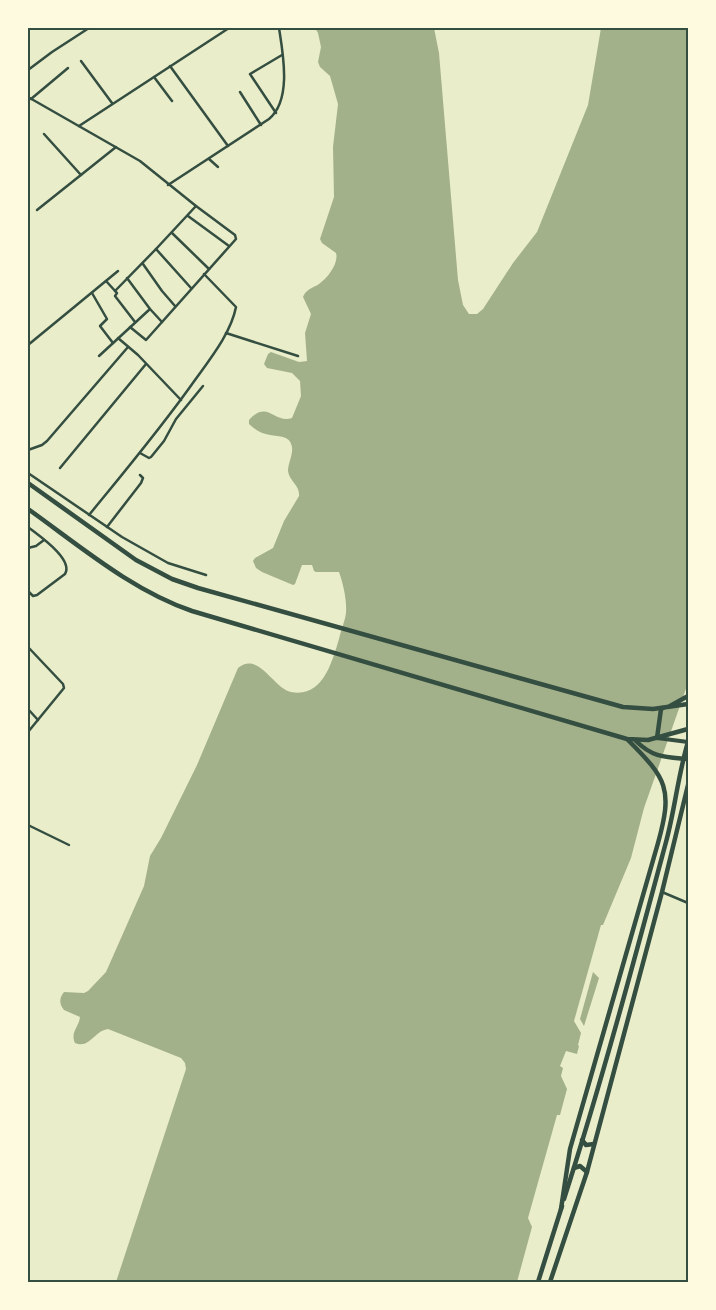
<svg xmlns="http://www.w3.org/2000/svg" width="716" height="1310" font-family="'Space Grotesk',sans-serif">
<rect width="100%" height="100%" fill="#e9edc9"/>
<g fill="#a3b18a">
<path d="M315 28H434L439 53 458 280 463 305 469 314H477L483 309 513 263 537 232 588 105 601 28H688V683L644 808 631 858 603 925H601L574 1021 581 1033 578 1045 579 1046 577 1054 566 1051 560 1066 563 1068 561 1076 567 1089 560 1115H557L528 1218 532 1227 517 1282H116L186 1069 185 1063 181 1058 108 1029C94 1031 90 1049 75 1043 70 1032 79 1027 80 1017L64 1010C59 1004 59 998 64 992L84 993 88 991 106 972 144 886 150 856 161 838 197 765 238 668C259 651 273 688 291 692 323 698 332 662 339 639 341 630 345 621 346 613 347 600 343 583 339 572H316L314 571 312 565H302L295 584 293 585 262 572 256 568 253 561 255 558 273 548 284 521 299 496C300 485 289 481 288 471 288 463 293 455 292 447 290 435 279 437 270 435 262 434 255 430 249 424V420C268 399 274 424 292 418L301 396 300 381 292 373 267 368 264 364 268 354 271 352 299 362 307 361 305 333 311 314 303 297C306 289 313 288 319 284 328 278 339 263 336 253L322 243 320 239 334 197 333 147 338 104 330 76 320 67 318 62 321 47 318 33Z"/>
<path d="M593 972 599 978 584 1026 580 1019Z"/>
</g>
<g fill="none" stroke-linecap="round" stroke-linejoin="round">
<g stroke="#344e41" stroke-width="2.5">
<path d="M81 61 112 103"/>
<path d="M170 66 228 146"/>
<path d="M28 70 52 52 89 28"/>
<path d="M154 77 172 101"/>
<path d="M240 92 261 125"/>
<path d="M28 97 140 161 196 206 235 235 236 239 146 340 130 327"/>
<path d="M31 99 68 68"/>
<path d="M276 113 250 74 282 55"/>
<path d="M79 126 229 28"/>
<path d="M44 134 81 175"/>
<path d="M209 159 218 167"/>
<path d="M168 185 269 119C292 100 283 54 279 28"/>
<path d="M37 210 116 147"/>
<path d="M188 216 229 246"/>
<path d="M172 233 209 269"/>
<path d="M156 249 191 288"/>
<path d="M143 264 162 291 175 306"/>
<path d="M127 278 150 309 162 322"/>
<path d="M106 281 117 293 115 296 135 322"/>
<path d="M115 291 156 249 196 206"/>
<path d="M92 293 107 319 100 326 113 343"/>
<path d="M226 333 298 356"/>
<path d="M118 338 138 355 181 400"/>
<path d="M28 345 118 271"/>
<path d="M99 356 150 309"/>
<path d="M28 450 42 445 47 441 128 347"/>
<path d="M140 453 149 458 151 457 164 441 176 419 203 386"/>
<path d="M60 468 146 364"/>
<path d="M28 473 122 537 168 563 206 575"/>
<path d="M89 515C125 471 162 427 195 380 210 359 231 333 236 307L204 274"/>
<path d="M28 527C38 535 74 559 65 574L37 595 33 596 28 591"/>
<path d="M107 527 141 483 143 478 140 475"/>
<path d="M28 548 36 546 44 540"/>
<path d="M28 647 63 684 64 688 28 732"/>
<path d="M28 709 38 720"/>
<path d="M28 825 69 845"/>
<path d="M662 892 688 903"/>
</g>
<path stroke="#344e41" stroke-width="4" d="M657 738 688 742"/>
<g stroke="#344e41" stroke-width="4.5">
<path d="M582 1140 586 1145 594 1144"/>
<path d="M574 1168 580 1166 587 1172"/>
<path d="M564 1199C602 1081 634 961 666 842 675 809 678 775 688 742"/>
<path d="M538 1282 562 1206"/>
<path d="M550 1282 587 1172 662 892 688 785"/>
</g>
<g stroke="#344e41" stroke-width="4.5">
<path d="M28 483 136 560 172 579 198 588 623 707 653 709 688 704"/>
<path d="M28 509C80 546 131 590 192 611L627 739 648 740 688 729"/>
<path d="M670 706 688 696"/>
<path d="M657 738 661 709 663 708"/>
<path d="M636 741C653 758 666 757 688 759"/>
<path d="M561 1209 570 1149 658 843C673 789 667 779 628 740"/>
</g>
</g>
<rect width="716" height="1310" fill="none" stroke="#fefae0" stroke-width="58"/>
<rect x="29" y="29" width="658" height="1252" fill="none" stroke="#344e41" stroke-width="2"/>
</svg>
